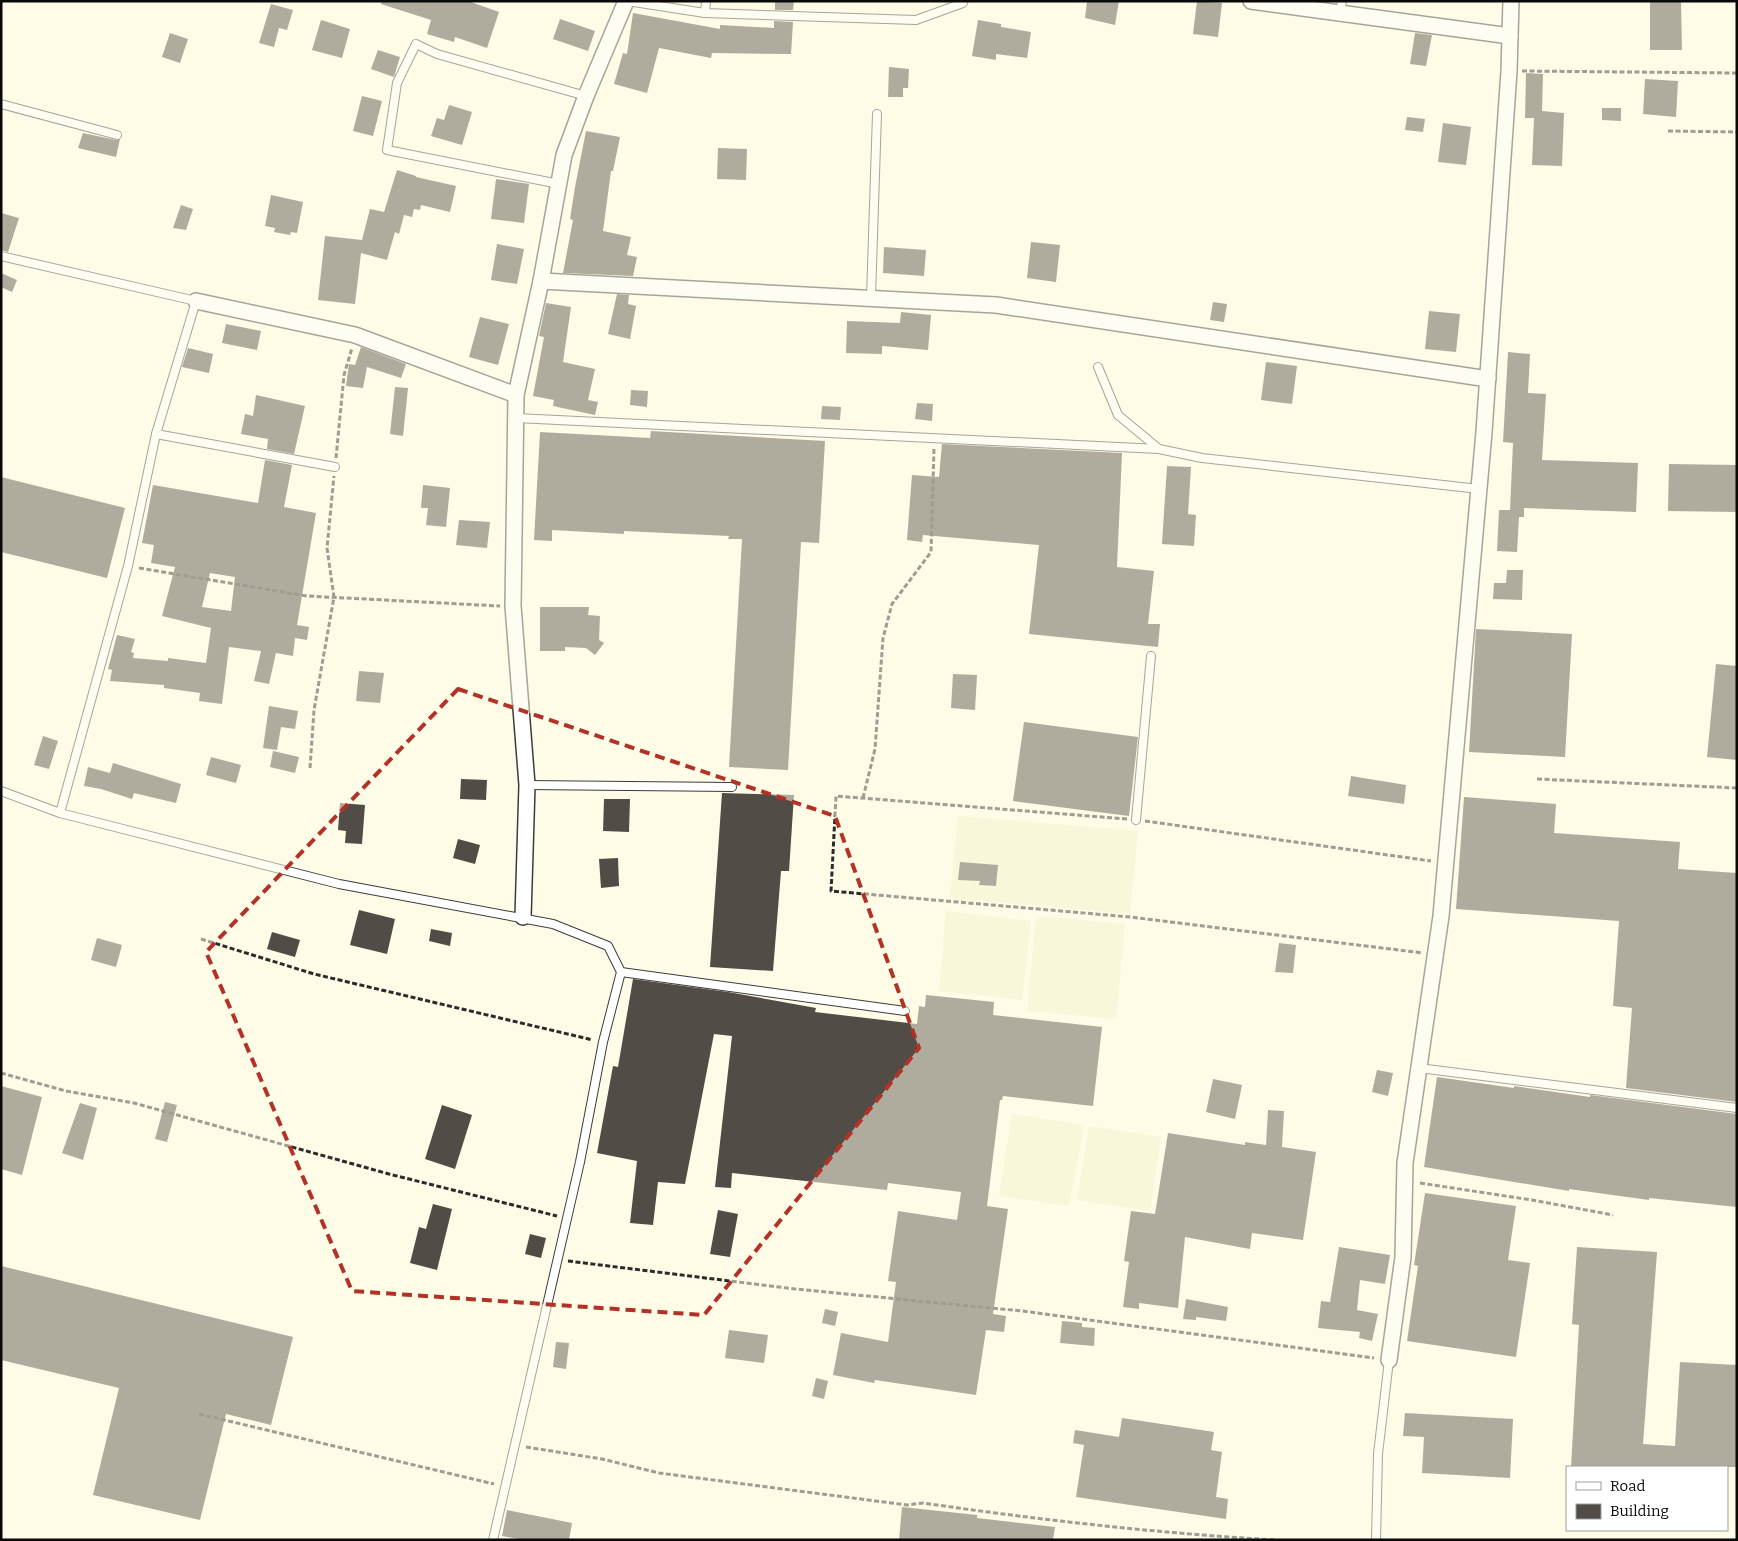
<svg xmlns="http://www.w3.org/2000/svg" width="1738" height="1541" font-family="Bitter,serif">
<rect width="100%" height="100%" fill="#fefce7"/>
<g fill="#f1f2c9">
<path d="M958 816 1138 831 1130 914 950 898Z"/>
<path d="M946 911 1031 921 1022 1000 939 991Z"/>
<path d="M1036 916 1125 924 1116 1019 1027 1011Z"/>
<path d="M1012 1114 1084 1125 1069 1206 999 1196Z"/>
<path d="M1089 1126 1161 1137 1150 1211 1077 1200Z"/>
</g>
<g fill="#514c46" fill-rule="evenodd">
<path d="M382 1H468L499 12 487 48 455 37 454 42 427 34 431 20 381 4Z"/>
<path d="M775 1H794L793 10H775Z"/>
<path d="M1087 1H1119L1115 25 1085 18Z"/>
<path d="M1197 1 1222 3 1218 37 1193 34Z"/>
<path d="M1650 1H1681L1682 50H1650Z"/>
<path d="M271 4 293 10 287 30 279 28 274 47 259 43Z"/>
<path d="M633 13 720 29V25L774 28V21L793 22 791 54 712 53 711 58 659 48 647 93 614 84 623 53 627 54Z"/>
<path d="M560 19 595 31 588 51 553 39Z"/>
<path d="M321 20 350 29 342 58 312 50Z"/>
<path d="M978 20 1001 24V27L1031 32 1027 58 996 54V60L972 56Z"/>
<path d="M170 33 188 39 180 63 162 57Z"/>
<path d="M1415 33 1432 35 1426 66 1410 64Z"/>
<path d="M378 50 400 57 394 77 371 69Z"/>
<path d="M889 67 909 69 908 88H903V97H888Z"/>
<path d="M1526 73 1543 74 1542 111 1564 113 1562 166 1532 165 1534 118H1525Z"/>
<path d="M1645 79 1678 81 1676 117 1643 114Z"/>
<path d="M362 96 382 101 373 136 353 131Z"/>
<path d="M449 105 472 112 462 145 431 136 437 118 444 120Z"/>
<path d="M1602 108H1621V121L1602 120Z"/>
<path d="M1407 117 1425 119 1423 132 1405 130Z"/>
<path d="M1443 123 1471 127 1466 165 1438 162Z"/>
<path d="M586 131 620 137 613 171H611L603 231 631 237 627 255 637 257 633 276 563 273 573 220 570 219 575 187Z"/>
<path d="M83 133 116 140 120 139 116 157 78 148Z"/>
<path d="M718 148 747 149 746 180 717 179Z"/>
<path d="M397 170 416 176V177L456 186 450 212 421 205 420 210 414 209 412 217 404 215 399 234 395 232 387 260 361 253 355 304 318 300 325 236 362 240 370 209 384 212Z"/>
<path d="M496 179 529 184 524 223 491 219Z"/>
<path d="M271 195 303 202 297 233 291 232 290 235 274 232 275 228 265 226Z"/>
<path d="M181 205 193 209 186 230 173 228Z"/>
<path d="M1 213 19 218 8 252 1 250Z"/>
<path d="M1031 242 1060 245 1056 282 1027 278Z"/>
<path d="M497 244 524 249 517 284 491 280Z"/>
<path d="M884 247 926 250 924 276 883 273Z"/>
<path d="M1 273 17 280 12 292 1 287Z"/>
<path d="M617 294 629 295 628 304 636 306 630 339 608 334Z"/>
<path d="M1213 302 1227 304 1224 322 1210 320Z"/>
<path d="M546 303 571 307 563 362 595 369 588 400 598 402 595 415 553 406 554 400 533 396 544 337 539 336Z"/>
<path d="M1429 311 1460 314 1456 352 1425 349Z"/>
<path d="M901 312 931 315 928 350 882 346V354L846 353 847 321 900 323Z"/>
<path d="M480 317 509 324 498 365 469 357Z"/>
<path d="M226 324 261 331 257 350 222 343Z"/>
<path d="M361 347 406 364 401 378 367 367 363 388 346 386 349 364 355 365Z"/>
<path d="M188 348 213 354 209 373 182 367Z"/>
<path d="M1508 352 1530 354 1528 393 1546 394 1542 460 1638 463 1636 512 1524 508V517H1519L1517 552 1497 551 1499 510H1510L1513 443 1503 442Z"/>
<path d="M1266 362 1297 366 1292 404 1261 400Z"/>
<path d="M395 387 408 388 403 436 390 434Z"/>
<path d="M631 390 648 391 647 407 630 405Z"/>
<path d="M256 395 305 406 294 454 267 449 268 439 241 434 245 414 253 416Z"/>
<path d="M917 403 933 404 932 421 915 419Z"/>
<path d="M822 406 841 407 840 420 821 419Z"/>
<path d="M651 431 825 441 819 543 801 542 788 770 729 767 742 539H728L729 536 624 531V534L552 530V541L534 540 540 432 650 438Z"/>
<path d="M942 444 1122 453 1117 567 1154 571 1148 624H1160L1158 647 1029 634 1039 545 923 535 922 542 907 540 912 475 939 477Z"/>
<path d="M265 460 292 465 284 507 316 513 297 625 309 627 307 640 295 638 293 656 276 653 269 684 254 681 261 651 229 647 222 704 199 701 200 693 164 688V685L110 681 112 670 108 669 117 635 135 639 131 652 134 653 133 658 168 661V658L206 663 211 628 162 616 175 567 151 563 154 545 142 543 153 485 258 503ZM210 573 235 577 231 611 202 607Z"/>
<path d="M1669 464 1737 465V512L1668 511Z"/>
<path d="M1167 466 1191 467 1188 514 1196 515 1194 546 1162 544Z"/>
<path d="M1 477 125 508 107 578 1 552Z"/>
<path d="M423 485 450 488 446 527 426 525 428 508H421Z"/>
<path d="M459 520 490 522 487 548 456 545Z"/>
<path d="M1507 570H1523L1522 600 1493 599 1494 583H1506Z"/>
<path d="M540 607H589L588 615 600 616 599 640 604 643 595 655 586 648 565 647V651H540Z"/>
<path d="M1476 629 1572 634 1565 757 1469 752Z"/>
<path d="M1716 664 1737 666V760L1707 757Z"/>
<path d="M359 671 384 673 380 703 356 701Z"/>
<path d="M953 674 977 675 975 710 951 708Z"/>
<path d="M269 706 298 711 295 729 281 727 277 750 263 748Z"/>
<path d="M1024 722 1138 737 1129 816 1013 801Z"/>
<path d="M43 736 58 741 49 769 34 765Z"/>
<path d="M273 751 299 757 295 773 270 767Z"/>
<path d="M211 757 241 765 236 783 206 775Z"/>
<path d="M113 763 181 784 176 803 134 793 132 799 101 789 84 786 88 767 110 773Z"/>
<path d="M1351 776 1406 785 1404 804 1348 796Z"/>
<path d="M461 779 487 780 486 800 460 799Z"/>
<path d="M722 793 794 795 789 871H781L773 971 710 967Z"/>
<path d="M1464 797 1556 804 1554 833 1680 842 1678 869 1737 873V1102L1626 1088 1632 1008 1613 1006 1619 921 1456 909Z"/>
<path d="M604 799H630L629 832 603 831Z"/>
<path d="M340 803 365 805 362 844 345 843 346 831 338 830Z"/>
<path d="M458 839 480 845 475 864 453 858Z"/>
<path d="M618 858 619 886 601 888 599 859Z"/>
<path d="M960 862 998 865 996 886 979 885 980 881 958 880Z"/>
<path d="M359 910 395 919 387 954 350 945Z"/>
<path d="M431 929 452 933 450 946 429 941Z"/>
<path d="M272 932 300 940 295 957 267 949Z"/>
<path d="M97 938 122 945 116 967 91 960Z"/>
<path d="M1279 943 1296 945 1293 973 1275 972Z"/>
<path d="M633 979 728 992 816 1008 815 1012 917 1024 919 1006 925 1007 926 995 994 1002 993 1015 1102 1027 1093 1106 1003 1096 1002 1100H1000L987 1206 1008 1209 993 1314 1006 1316 1004 1332 986 1330 976 1395 875 1380 874 1383 833 1375 841 1333 888 1342 896 1282 888 1281 898 1211 957 1220 961 1192 888 1183 887 1190 732 1173 731 1188 715 1187 732 1036 714 1034 685 1184 658 1182 653 1225 630 1223 637 1161 597 1153 613 1066 618 1067Z"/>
<path d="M1377 1070 1393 1073 1388 1096 1372 1092Z"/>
<path d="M1437 1077 1514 1088V1086L1590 1097V1095L1737 1114V1207L1649 1198V1200L1569 1189V1191L1424 1167Z"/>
<path d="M1213 1079 1242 1085 1235 1119 1206 1112Z"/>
<path d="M1 1086 42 1097 22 1175 1 1169Z"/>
<path d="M165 1102 177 1105 167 1142 155 1139Z"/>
<path d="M80 1103 97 1108 83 1160 62 1153Z"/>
<path d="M442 1105 472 1115 455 1169 425 1159Z"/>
<path d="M1268 1110 1284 1111 1282 1147 1316 1152 1303 1240 1252 1233 1250 1249 1185 1237 1178 1308 1139 1303V1309L1123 1307 1129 1262 1124 1261 1131 1211 1155 1214 1168 1133 1245 1145V1142L1266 1145Z"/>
<path d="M1425 1193 1516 1206 1508 1260 1530 1263 1516 1357 1407 1341 1418 1266 1414 1265Z"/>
<path d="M433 1204 452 1209 437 1270 410 1263 419 1227 426 1229Z"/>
<path d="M718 1210 738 1214 730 1257 710 1254Z"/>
<path d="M530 1234 546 1238 541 1258 525 1254Z"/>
<path d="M1339 1247 1390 1255 1385 1284 1360 1280 1357 1310 1378 1314 1372 1341 1359 1338 1360 1332 1318 1328 1321 1301 1330 1302Z"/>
<path d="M1577 1247 1657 1252 1643 1444 1675 1446 1680 1362 1737 1365V1467H1571L1579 1325 1572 1324Z"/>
<path d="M1 1266 293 1337 271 1425 226 1414 200 1520 93 1495 119 1388 1 1360Z"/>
<path d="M1186 1299 1228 1307 1226 1321 1196 1317V1320L1183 1319Z"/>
<path d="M825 1309 838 1312 835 1326 822 1323Z"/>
<path d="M1062 1321 1082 1323V1327L1095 1328 1094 1346 1060 1343Z"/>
<path d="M729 1330 768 1335 764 1363 725 1358Z"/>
<path d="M556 1342 569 1343 566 1369 553 1367Z"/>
<path d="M816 1378 828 1381 824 1399 812 1396Z"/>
<path d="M1405 1413 1513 1419 1510 1478 1422 1473 1424 1437 1403 1436Z"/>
<path d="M1122 1418 1214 1432 1211 1450 1222 1452 1216 1497 1228 1499 1226 1519 1076 1497 1084 1445 1073 1443 1075 1430 1119 1437Z"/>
<path d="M902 1507 977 1515V1518L1055 1527 1053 1540H899Z"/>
<path d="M507 1510 572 1523 569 1540H524L502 1536Z"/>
</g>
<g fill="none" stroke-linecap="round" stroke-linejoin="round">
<g stroke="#3c3c3c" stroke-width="10">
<g id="lane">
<path d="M627 1 705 13 916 20 963 3"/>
<path d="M705 13 706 1"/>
<path d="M1340 13 1342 1"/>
<path d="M1 104 117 135"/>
<path d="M559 184 387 150 397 83 416 44 437 54 586 96"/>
<path d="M1 256 196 301 156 434 128 566 60 813"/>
<path d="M871 297 877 114"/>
<path d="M1098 367 1118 415 1159 449"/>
<path d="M516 418 1159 449 1202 458 1479 489"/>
<path d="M156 434 335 467"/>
<path d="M527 785 732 787"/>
<path d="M1 791 60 813 339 884 553 924 608 946 621 972 603 1042 580 1162 493 1540"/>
<path d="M1136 820 1151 656"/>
<path d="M621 972 905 1011"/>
<path d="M1419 1068 1737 1108"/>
<path d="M1376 1540 1378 1454 1389 1360"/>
</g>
</g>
<g stroke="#3c3c3c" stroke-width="18">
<g id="street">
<path d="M1251 1 1510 36"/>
<path d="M541 281 996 305 1488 379"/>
<path d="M196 301 355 335 516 395"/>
<path d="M523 917 527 785 513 606 516 395 541 281 564 155 586 96 626 1"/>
<path d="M1389 1360 1403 1257 1405 1163 1441 916 1484 432 1509 71 1511 1"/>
</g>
</g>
<g stroke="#2b2b2b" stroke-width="3" stroke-dasharray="5 2.5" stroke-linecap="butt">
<path d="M1522 71 1737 73"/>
<path d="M1668 131 1737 132"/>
<path d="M336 458 344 375 352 348"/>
<path d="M139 568 307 596 500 606"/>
<path d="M310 768 314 710 334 597 327 548 334 476"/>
<path d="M1537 779 1737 788"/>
<path d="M863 798 875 749 883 638 892 604 931 552 934 448"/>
<path d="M1127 819 836 796 831 891 1130 917 1423 953"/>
<path d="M1145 821 1431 861"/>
<path d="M201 939 314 974 593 1040"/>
<path d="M1 1073 66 1091 134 1103 389 1174 557 1216"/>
<path d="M1420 1183 1532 1200 1613 1215"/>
<path d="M568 1261 795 1289 1022 1311 1374 1358"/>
<path d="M199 1414 494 1484"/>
<path d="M526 1447 602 1459 659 1473 907 1505 923 1503C1040 1520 1157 1533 1274 1540"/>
</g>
<use href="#lane" stroke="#fff" stroke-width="8"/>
<use href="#street" stroke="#fff" stroke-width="15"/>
</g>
<path d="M0 0H1738V1541H0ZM458 689 835 816 919 1048 704 1315 352 1291 206 952Z" fill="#fefce7" fill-opacity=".55" fill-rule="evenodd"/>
<path fill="none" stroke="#b33228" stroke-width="4" stroke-dasharray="10 6" stroke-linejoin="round" d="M458 689 835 816 919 1048 704 1315 352 1291 206 952Z"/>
<rect width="1738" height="1541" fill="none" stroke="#090909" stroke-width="5"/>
<rect x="1566" y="1466" width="162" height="65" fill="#ffffff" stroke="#9d9d9d"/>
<rect x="1576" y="1482" width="25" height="8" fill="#ffffff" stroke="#9d9d9d"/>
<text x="1610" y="1491" font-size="15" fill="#090909">Road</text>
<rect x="1576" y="1504" width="25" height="15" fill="#514c46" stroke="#9d9d9d"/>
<text x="1610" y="1516" font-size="15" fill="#090909">Building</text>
</svg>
